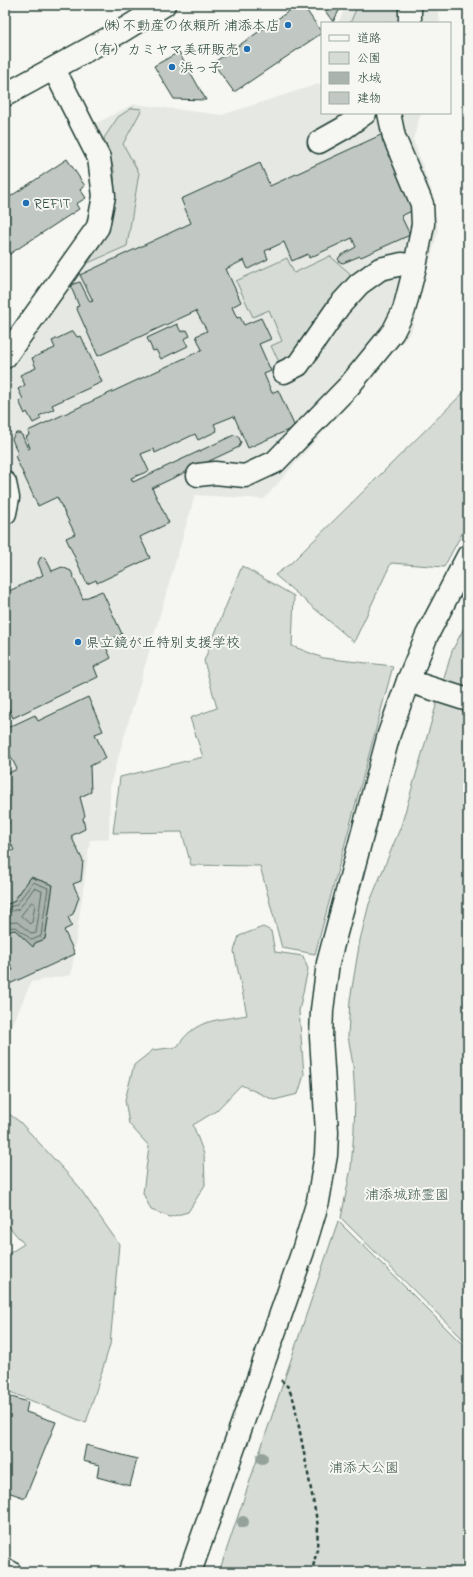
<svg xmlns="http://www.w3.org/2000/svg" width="473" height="1577" font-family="'Indie Flower','Klee One',sans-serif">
<rect width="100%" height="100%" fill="#f6f6f2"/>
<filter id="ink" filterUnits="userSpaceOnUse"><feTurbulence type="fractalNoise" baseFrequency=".025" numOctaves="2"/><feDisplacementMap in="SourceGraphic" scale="8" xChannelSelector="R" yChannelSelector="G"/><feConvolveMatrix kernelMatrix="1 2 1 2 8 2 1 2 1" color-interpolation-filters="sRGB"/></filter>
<g filter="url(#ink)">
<g fill="#e6e8e4">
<path d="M347 5H437L440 23H338Z"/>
<path d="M322 83V113H421L413 139 431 189 438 231 411 332 264 499 195 495 110 785 109 839 90 840 71 975 31 982 5 1042V340L75 245 89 219 94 196 89 165 75 134 134 104 222 115Z"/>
</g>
<g fill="#d6dbd6" stroke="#7a8c85">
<path d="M358 5H405L403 23H350Z"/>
<path d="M132 108 142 109 123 144 139 173 127 246 88 263 102 242 110 222 115 196 114 170 104 138 118 117Z"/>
<path d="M330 256 353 276 329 300 307 332 293 356 279 362 271 346 282 341 269 310 253 317 236 281 287 258 294 273Z"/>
<path d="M468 388V522L444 567 391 563 354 642 275 575 291 563Z"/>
<path d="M242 566 294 596 292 646 323 658 393 666 315 954 282 948 260 866 191 865 182 832 113 833 120 777 203 757 190 718 217 708 204 661Z"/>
<path d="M468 620V1344L341 1218 351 1168 354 1130 355 1099 353 1065 348 1036 350 1000 360 940 369 904 401 826 452 651Z"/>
<path d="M263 927 271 931 275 952 303 956 308 969 299 1011 304 1075 298 1094 274 1100 241 1085 216 1111 193 1125 204 1154 205 1185 188 1212 170 1217 151 1210 143 1193 149 1146 129 1124 125 1100 134 1065 153 1050 177 1047C196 1018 216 1021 247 1015L234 951 239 936Z"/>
<path d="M5 1111 20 1122 76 1183 119 1244 110 1345 86 1423 5 1390V1256L24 1244 5 1222Z"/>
<path d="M338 1221 360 1243H361L468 1350V1572H219Z"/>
</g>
<path fill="#aab3ae" stroke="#72847d" d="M31 877 53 885 45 939 35 943 33 947 15 931 5 932V905L13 902Z"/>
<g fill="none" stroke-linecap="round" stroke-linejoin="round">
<g stroke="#576c65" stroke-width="1">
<path d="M32 902 35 904 32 922 30 924 21 916Z"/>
<path d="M5 908 16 905 33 882 48 888 41 936 32 940 16 927 5 928"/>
<path d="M5 913 19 909 34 888 42 891 36 933 32 934 17 922 5 923"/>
</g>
</g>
<g fill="#c1c8c3" stroke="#1f3d34">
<path d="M298 5H303L322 33 234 92 213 63Z"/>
<path d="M321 5H342L333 22Z"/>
<path d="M179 52 206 100 174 99 154 66Z"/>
<path d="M383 134 416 209 401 216 410 235 361 257 360 256 343 263 340 262 338 259 340 256 356 247 352 238 309 258 308 254 292 261 284 242 265 251 268 259 248 269 244 260 226 269 241 302 232 307 237 318 240 317 244 325 261 318 271 339 259 344 271 371 264 374 272 393 278 390 295 427 248 448 234 416 214 424 217 431 198 440 195 434 155 453 154 449 141 454 149 471 131 478 133 482 234 435 238 436 241 442 239 447 152 488 169 523 140 537 150 558 97 583 96 580 87 584 66 538 75 534 57 497 38 506 15 456 18 454 12 439 13 437 16 433H19L22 435 28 449 30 448 26 437 29 435 28 431 202 350 196 336 207 331 196 311 98 356 76 307 79 306 71 287 73 284 80 282 90 302 93 301 80 275 191 223 181 199 260 163 270 186Z"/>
<path d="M67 159 85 186 80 189 86 198 76 204 79 209 5 257V200Z"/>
<path d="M177 324 181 332 187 330 190 336 184 339 188 346 161 359 156 350 153 351 147 338Z"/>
<path d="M73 331 77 337 81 336 102 382 52 405 54 409 39 416 41 419 33 423 27 412 25 414 19 401 23 399 18 389 25 385 20 375 36 368 32 358 55 348 52 341Z"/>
<path d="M44 557 46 559 52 571 62 567 71 571 83 599 102 591 122 634 104 643 111 658 94 667 98 677 13 718 8 707 5 709V698L6 697 5 695V593L43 575 38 563 40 558Z"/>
<path d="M88 697 103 731 95 734 106 758 90 766 91 792 80 797 85 816 83 818 85 829 71 836 83 861 81 881 73 884 79 897 73 914 68 917 72 926 64 930 75 954 5 986V973L13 970 5 954V932L15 930 33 947 35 943 45 939 53 885 31 877 13 902 5 905V854L14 850 5 831V825L9 823 5 814V795L8 793 5 787V775L17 769 7 749 5 750V729L35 715 38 721Z"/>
<path d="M5 1395 28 1402 26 1412 56 1422 25 1498 5 1491Z"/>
<path d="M86 1445 137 1459 130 1486 97 1477 99 1465 83 1461Z"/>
</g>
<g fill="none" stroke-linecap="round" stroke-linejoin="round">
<g stroke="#1f3d34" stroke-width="25">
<g id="minor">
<path d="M410 23V5"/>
<path d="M319 142 344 128 365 113"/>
<path d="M5 357 98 227 104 196 99 158 54 69"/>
<path d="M284 372 298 365 339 306 359 284 380 269 402 264 415 267"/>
<path d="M198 475 215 473 245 476 275 462 349 386 393 332 404 310 415 267 423 224 422 204 394 137 389 113"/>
<path d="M5 483 8 498 5 513"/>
<path d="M408 681 468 700"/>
<path d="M5 1570 10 1572"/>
<path d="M190 1572 303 1251 318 1201 326 1155 327 1132 321 1037 322 1010 328 963 389 734 408 681 427 635 468 556"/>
</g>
</g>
<g stroke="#1f3d34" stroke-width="25">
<path id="major" d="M5 95 120 32 164 5"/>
</g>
<path stroke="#1f3d34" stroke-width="2.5" stroke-dasharray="4 3" stroke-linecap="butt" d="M281 1380 288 1387 294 1401 318 1526 317 1549 312 1572"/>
<use href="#minor" stroke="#f6f6f2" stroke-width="22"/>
<use href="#major" stroke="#f6f6f2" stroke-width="22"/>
</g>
<g fill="#94a29b">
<circle cx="262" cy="1458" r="6"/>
<circle cx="243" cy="1522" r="6"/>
</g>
</g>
<g fill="#1f6fb2" stroke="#f6f6f2" stroke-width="1.5">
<circle cx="288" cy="25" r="4"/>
<circle cx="247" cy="49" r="4"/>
<circle cx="172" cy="67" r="4"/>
<circle cx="26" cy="203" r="4"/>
<circle cx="78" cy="642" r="4"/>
</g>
<g text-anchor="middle" stroke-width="4" stroke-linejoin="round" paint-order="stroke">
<g font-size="14" fill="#1f3d34" stroke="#f6f6f2" text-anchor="start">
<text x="280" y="30" text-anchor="end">㈱ 不動産の依頼所 浦添本店</text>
<text x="239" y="54" text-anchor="end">（有）カミヤマ美研販売</text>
<text x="180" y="72">浜っ子</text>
<text x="34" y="208">REFIT</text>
<text x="86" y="647">県立鏡が丘特別支援学校</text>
</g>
<g font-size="14" fill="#445d54" stroke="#f6f6f2">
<text x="407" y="1199">浦添城跡霊園</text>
<text x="364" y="1472">浦添大公園</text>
</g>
</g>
<rect width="473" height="1577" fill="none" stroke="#f6f6f2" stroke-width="20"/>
<rect x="10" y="10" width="453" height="1557" fill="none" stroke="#1f3d34" stroke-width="1.5" filter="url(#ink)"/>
<rect x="321" y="22" width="130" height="92" fill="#f6f6f2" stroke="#a0aca6"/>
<rect x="329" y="35" width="20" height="6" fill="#f6f6f2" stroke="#a0aca6"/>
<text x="357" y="42" font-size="12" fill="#1f3d34">道路</text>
<rect x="329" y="52" width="20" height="12" fill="#d6dbd6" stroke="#a0aca6"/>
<text x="357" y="62" font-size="12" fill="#1f3d34">公園</text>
<rect x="329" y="72" width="20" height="12" fill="#aab3ae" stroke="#a0aca6"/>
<text x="357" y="82" font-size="12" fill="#1f3d34">水域</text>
<rect x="329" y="92" width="20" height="12" fill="#c1c8c3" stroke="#a0aca6"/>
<text x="357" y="102" font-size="12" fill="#1f3d34">建物</text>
</svg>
